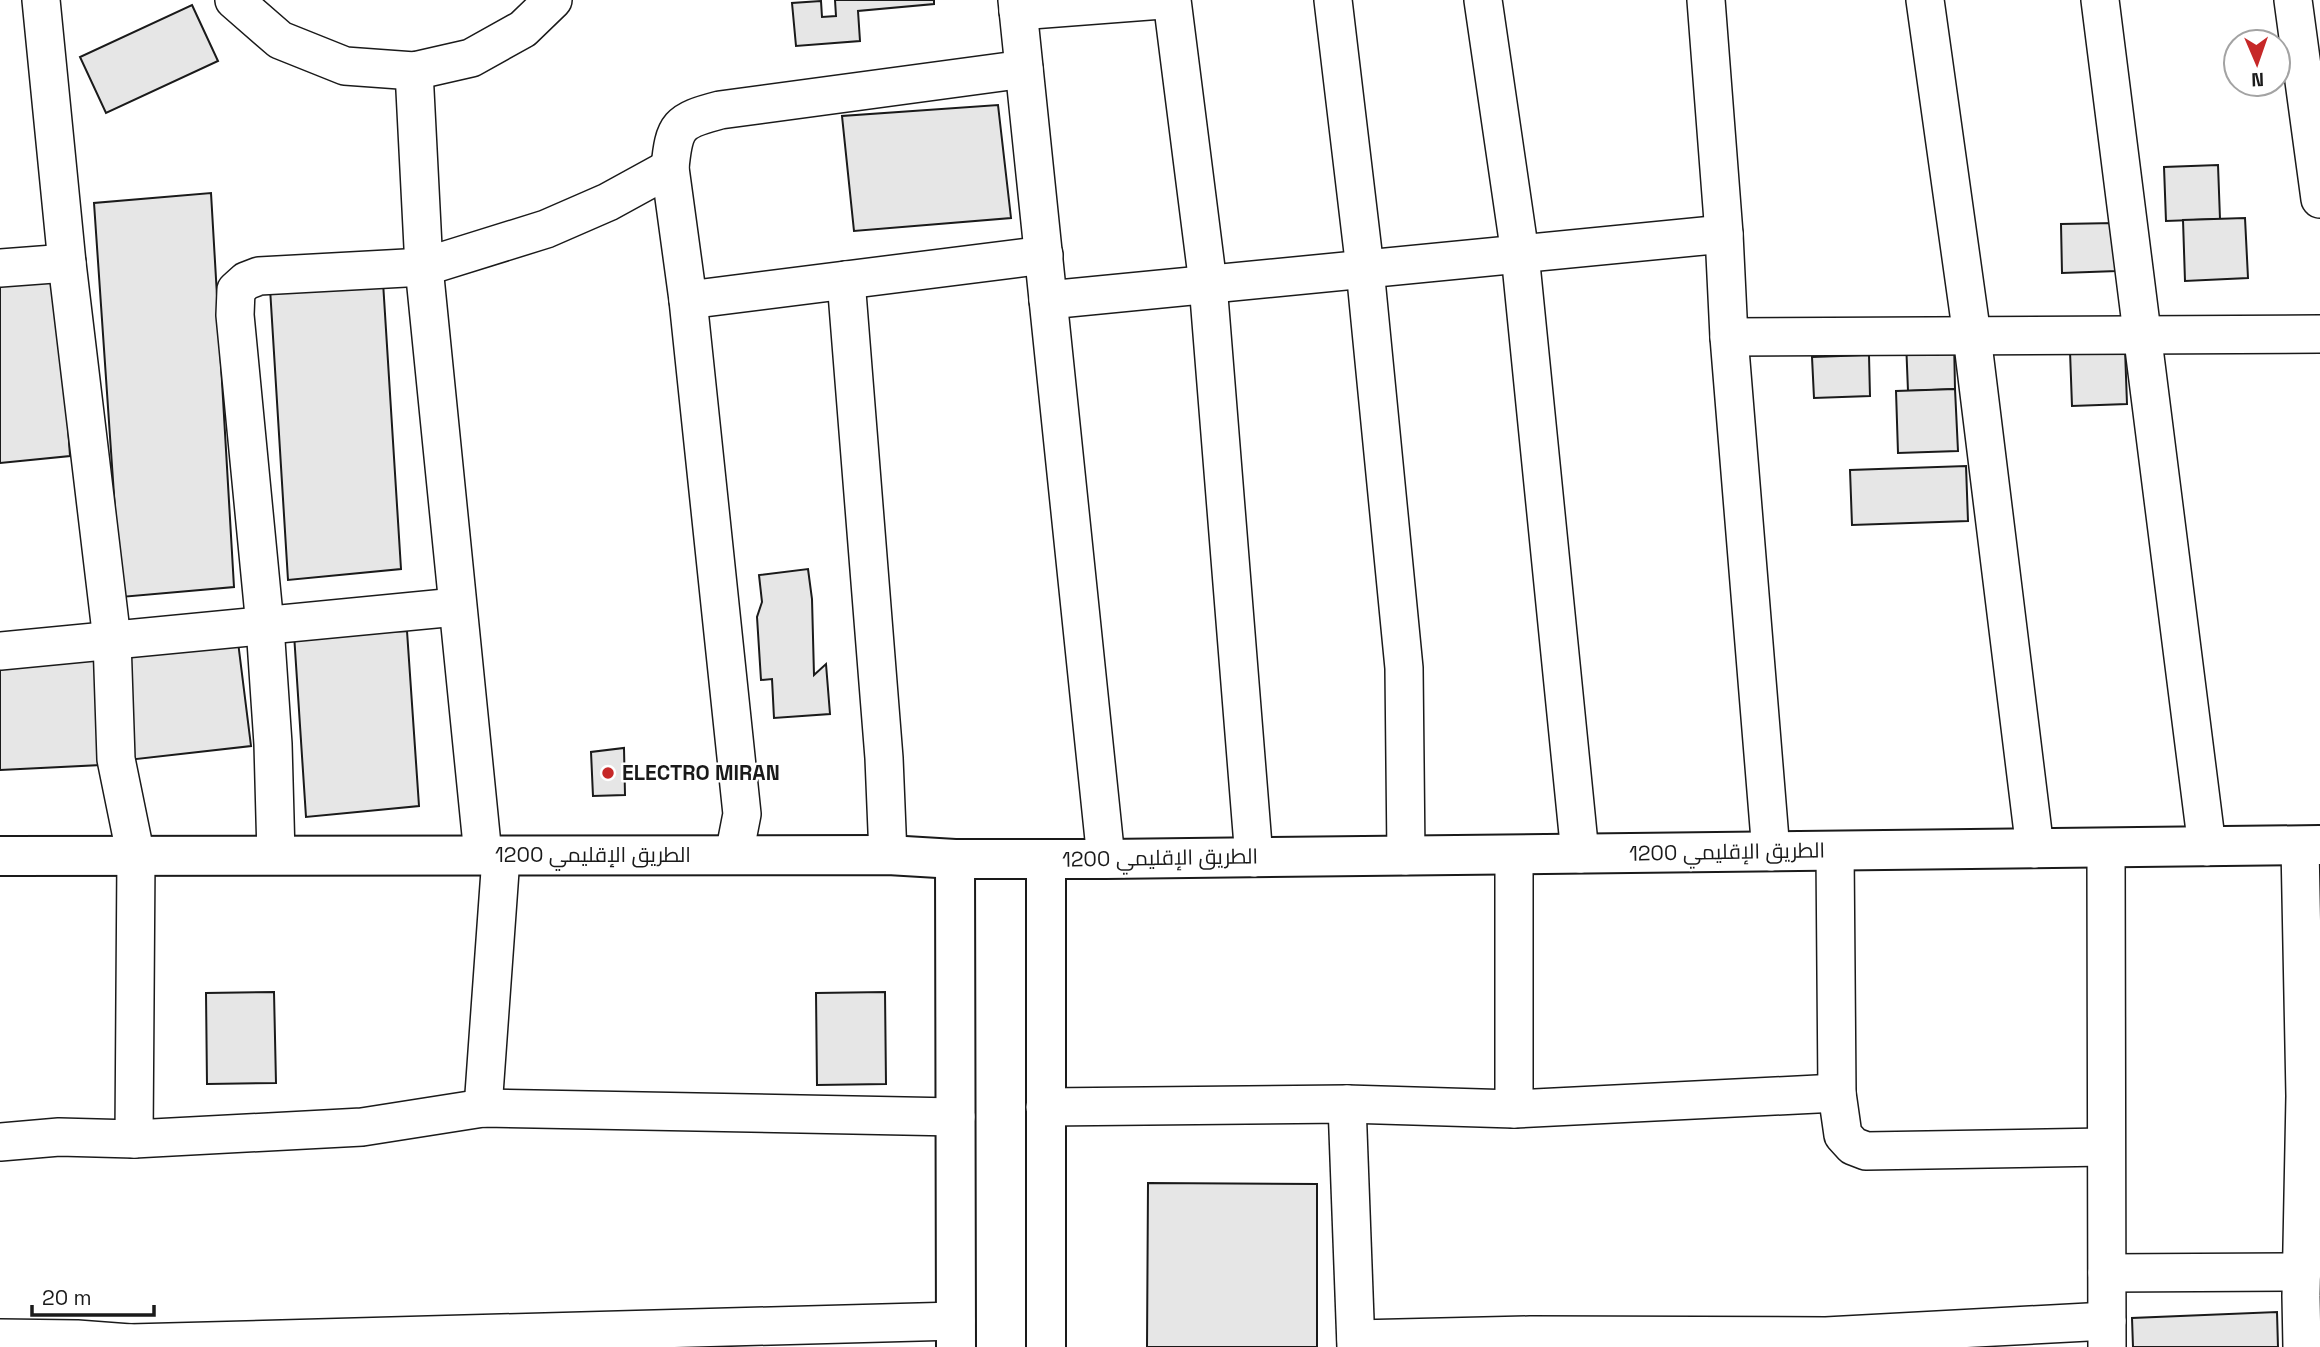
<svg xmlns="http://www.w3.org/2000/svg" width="2320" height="1347" font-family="'Space Grotesk',Cairo,sans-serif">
<rect width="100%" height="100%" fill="#fff"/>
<g fill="#e6e6e6" stroke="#1a1a1a" stroke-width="2">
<path d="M835 0H934V4L858 11 860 41 796 46 792 3 821 1 822 17 836 16Z"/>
<path d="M192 5 218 61 106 113 80 57Z"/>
<path d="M998 105 1011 218 854 231 842 116Z"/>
<path d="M2218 165 2220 219 2166 221 2164 167Z"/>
<path d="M211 193 234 587 121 597 94 203Z"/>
<path d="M2245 218 2248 278 2185 281 2183 220Z"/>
<path d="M2115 223 2117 271 2062 273 2061 224Z"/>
<path d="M58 281 70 456 0 463V283Z"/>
<path d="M383 282 401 569 288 580 270 288Z"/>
<path d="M1954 339 1955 389 1908 391 1906 341Z"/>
<path d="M2125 349 2127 404 2072 406 2070 351Z"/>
<path d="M1869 355 1870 396 1814 398 1812 357Z"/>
<path d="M1955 389 1958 451 1898 453 1896 391Z"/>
<path d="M1966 466 1968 521 1852 525 1850 470Z"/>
<path d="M808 569 812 599 814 675 826 664 830 714 774 718 772 679 761 680 757 617 762 602 759 575Z"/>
<path d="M407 631 419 806 306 817 294 634Z"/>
<path d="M238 642 251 746 128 760 125 645Z"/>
<path d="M95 654 101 765 0 770V659Z"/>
<path d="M624 748 625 795 593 796 591 752Z"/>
<path d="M274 992 276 1083 207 1084 206 993Z"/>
<path d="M885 992 886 1084 817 1085 816 993Z"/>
<path d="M1148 1183 1317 1184V1347H1147Z"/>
<path d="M2277 1312 2278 1347H2133L2132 1318Z"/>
</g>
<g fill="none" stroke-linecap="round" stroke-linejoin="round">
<g stroke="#1a1a1a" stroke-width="40">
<g id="street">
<path d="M41 0 67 263 112 640 116 759 136 857 134 1139"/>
<path d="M234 0 280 40 345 66 414 71 471 58 523 29 553 0"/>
<path d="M1017 0 1106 859"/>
<path d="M1172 0 1208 284 1254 858"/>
<path d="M1333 0 1365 269 1404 668 1406 856"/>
<path d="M1483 0 1520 254 1580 854"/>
<path d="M1706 0 1724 234 1729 337 1771 852"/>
<path d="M1925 0 1972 336 2035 849"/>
<path d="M2100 0 2207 847"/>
<path d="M2293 0 2320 199"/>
<path d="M1018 11 1162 0"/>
<path d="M414 71 424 267 483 855"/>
<path d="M0 268 67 263"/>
<path d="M846 280 884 758 888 855"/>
<path d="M688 300 1044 255"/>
<path d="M1048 300 1724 234"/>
<path d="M1729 337 2320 334"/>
<path d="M0 651 456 607"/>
<path d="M2300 846 2305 1096 2301 1296 2302 1347"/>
<path d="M2106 848 2107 1347"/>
<path d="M1835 851 1837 1093 1843 1135 1853 1146 1866 1151 2105 1147"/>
<path d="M276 855 273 744 265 626 235 315 236 290 246 281 259 276 424 267 546 229 608 202 670 168"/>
<path d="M734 855 742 814 688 300 670 168C674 125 678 121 720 110L1024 69"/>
<path d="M1514 855V1109"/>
<path d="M1347 1104 1356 1347"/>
<path d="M1045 1107 1347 1104 1514 1109 1837 1093"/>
<path d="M483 1108 501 857"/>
<path d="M0 1142 59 1137 134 1139 362 1127 483 1108 956 1117"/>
<path d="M2107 1273 2302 1272"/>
<path d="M0 1338 77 1339 130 1343 131 1347"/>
<path d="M1356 1339 1530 1335 1826 1336 2107 1321"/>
<path d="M130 1343 956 1321"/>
</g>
</g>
<g stroke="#1a1a1a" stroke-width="42">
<g id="secondary">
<path d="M0 856 888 855 955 859H1106L2320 845"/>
<path d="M955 859 956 1347"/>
<path d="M1046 1347V859"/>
</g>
</g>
<use href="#street" stroke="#fff" stroke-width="37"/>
<use href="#secondary" stroke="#fff" stroke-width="38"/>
</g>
<circle fill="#c62828" stroke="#fff" stroke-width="2.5" cx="608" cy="773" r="7"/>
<g text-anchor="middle" stroke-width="5" stroke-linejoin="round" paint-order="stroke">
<g font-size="21" font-weight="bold" fill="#1a1a1a" stroke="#fff" text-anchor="start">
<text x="622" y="780">ELECTRO MIRAN</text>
</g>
<g font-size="21" fill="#1a1a1a" stroke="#fff">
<text transform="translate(1727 852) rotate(-1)" y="7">الطريق الإقليمي 1200</text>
<text x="593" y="862">الطريق الإقليمي 1200</text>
<text transform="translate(1160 858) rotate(-1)" y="7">الطريق الإقليمي 1200</text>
</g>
</g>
<g transform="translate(2257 63) rotate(178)"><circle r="33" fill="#ffffff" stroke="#a3a3a3" stroke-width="2"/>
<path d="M0-5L12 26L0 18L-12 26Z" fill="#c62828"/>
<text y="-10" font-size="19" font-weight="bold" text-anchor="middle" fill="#1a1a1a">N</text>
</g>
<path d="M32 1305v10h122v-10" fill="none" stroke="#1a1a1a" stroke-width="3.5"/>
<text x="42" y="1305" font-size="21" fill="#1a1a1a" stroke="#ffffff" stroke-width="5" paint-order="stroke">20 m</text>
</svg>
